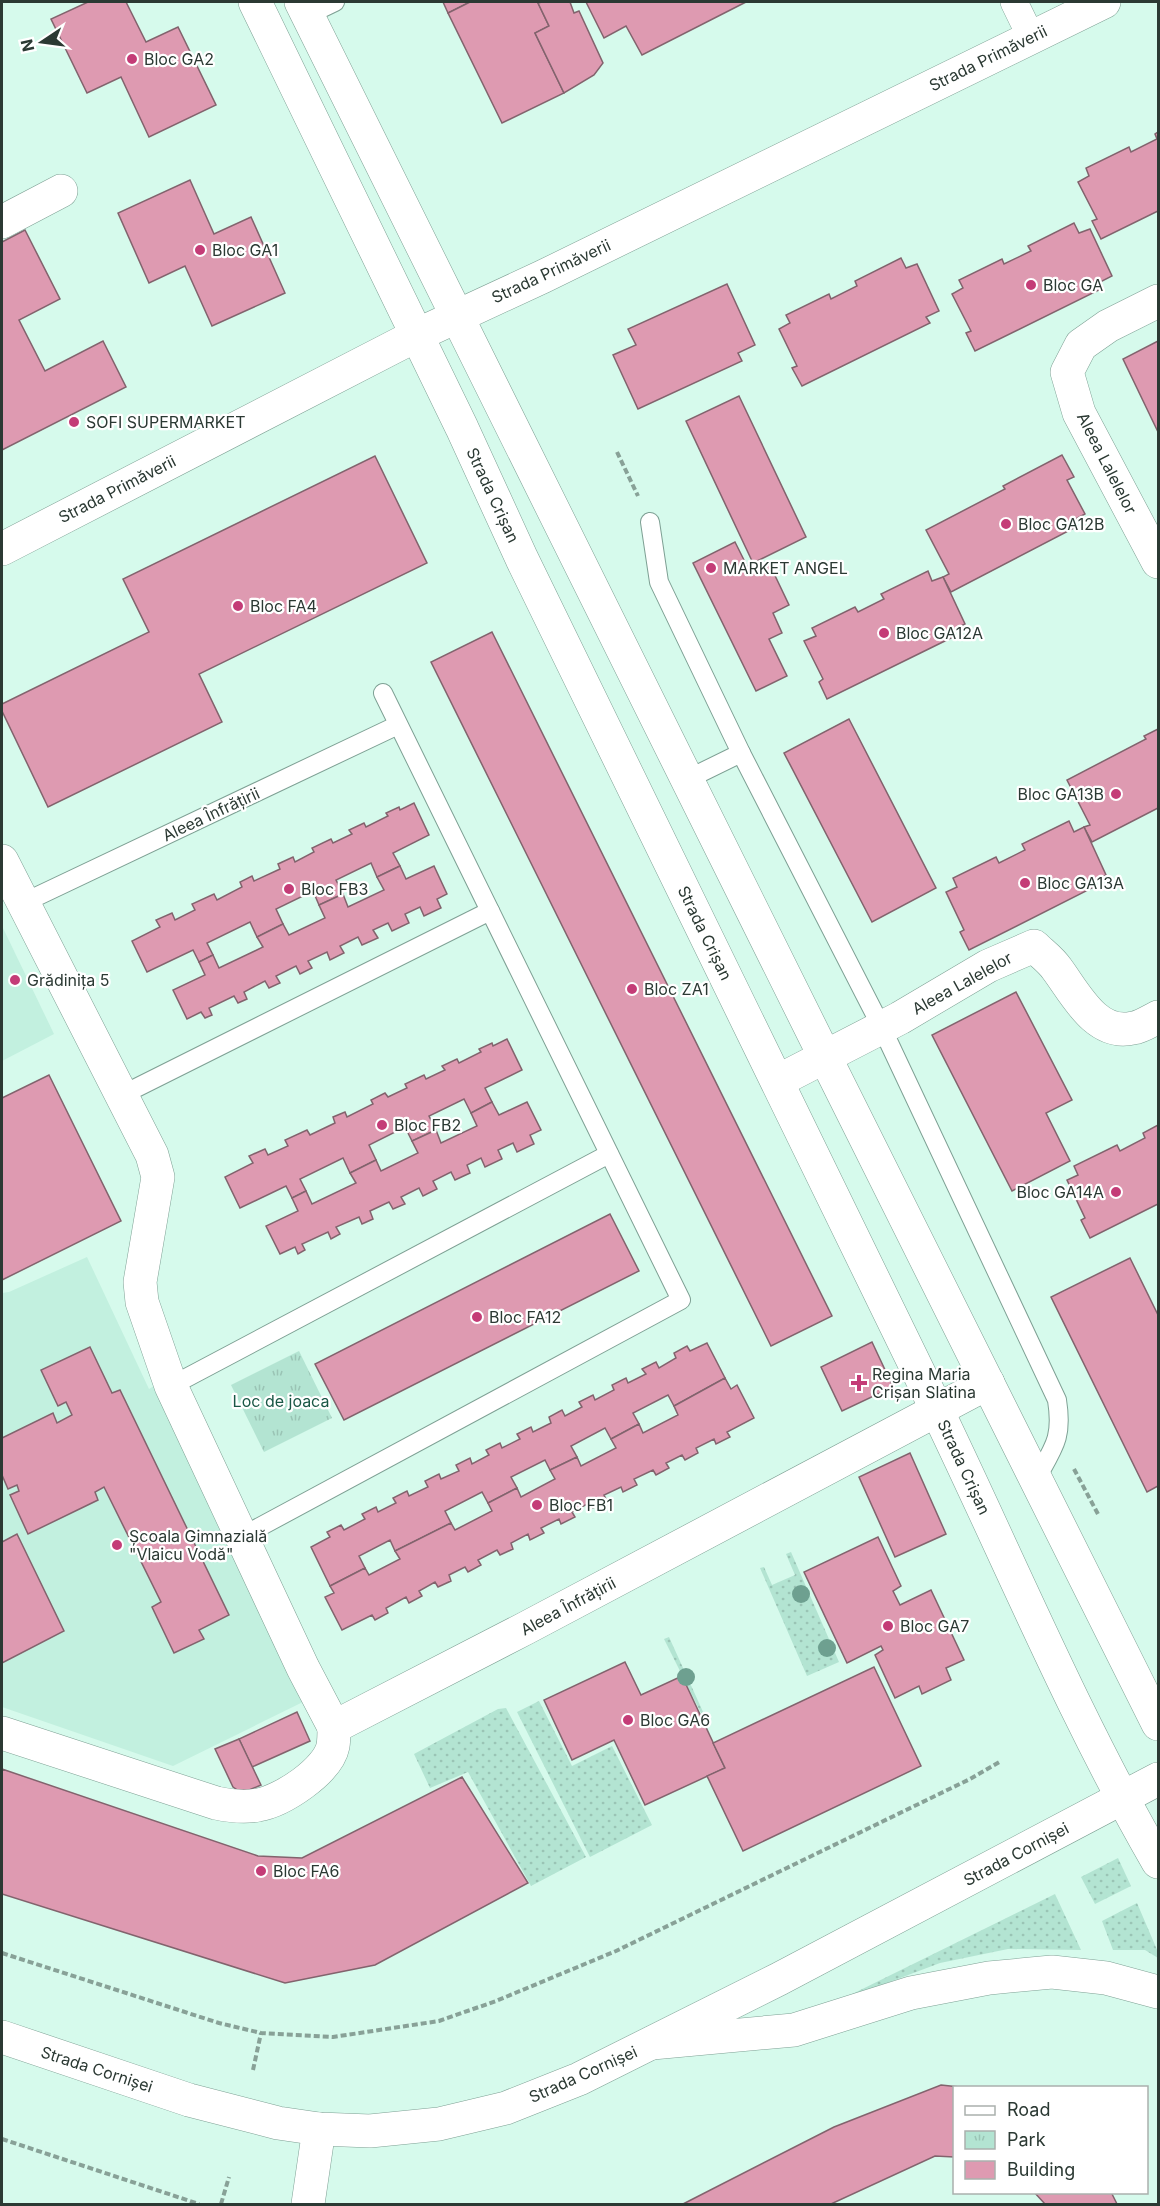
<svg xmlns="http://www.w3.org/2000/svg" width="1160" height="2206" font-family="Inter,sans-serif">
<defs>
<pattern id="grass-dots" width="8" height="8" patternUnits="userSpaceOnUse" patternTransform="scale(1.5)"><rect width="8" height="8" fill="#b3e4d2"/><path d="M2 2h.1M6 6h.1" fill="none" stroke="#9ac4b5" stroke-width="1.8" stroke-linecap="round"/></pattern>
<pattern id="park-tufts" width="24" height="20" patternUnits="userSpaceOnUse" patternTransform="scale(1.5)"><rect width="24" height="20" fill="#b3e4d2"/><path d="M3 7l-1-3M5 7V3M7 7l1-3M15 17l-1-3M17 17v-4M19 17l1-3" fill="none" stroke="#9ac4b5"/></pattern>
</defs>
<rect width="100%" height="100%" fill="#d6faec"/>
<g fill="#c2f0df">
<path d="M2 926 54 1034 2 1061Z"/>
<path d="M87 1257 149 1389 159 1383 305 1701 173 1766 2 1707V1293L9 1292Z"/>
</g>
<g fill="url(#grass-dots)">
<path d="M791 1552 839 1662 807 1676 760 1568 764 1567 772 1585 795 1575 786 1554Z"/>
<path d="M669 1637 704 1714 702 1715 664 1639Z"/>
<path d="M539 1701 572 1766 612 1746 652 1825 590 1857 517 1712Z"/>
<path d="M506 1708 586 1857 531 1886 468 1772 430 1788 414 1754 498 1709Z"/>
<path d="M1118 1858 1131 1886 1095 1904 1081 1877Z"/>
<path d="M1055 1894 1081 1950 1008 1949 940 1963 834 2003Z"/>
<path d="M1137 1903 1158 1952V1958L1145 1950H1113L1102 1921Z"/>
</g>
<path fill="url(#park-tufts)" d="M299 1351 332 1418 264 1452 231 1385Z"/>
<g fill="#de9ab1" stroke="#82636d" stroke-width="1.5">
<path d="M88 2H126L146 42 178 27 216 105 149 137 121 77 87 93 51 19Z"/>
<path d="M443 2H470L448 13Z"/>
<path d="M470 2H542L538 3 549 26 535 33 564 93 502 123 448 13Z"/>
<path d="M542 2H570L574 13 579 11 603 63 594 75 564 93 535 33 549 26 538 3Z"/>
<path d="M586 2H746L642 55 626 26 604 38Z"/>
<path d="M1158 132V211L1101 239 1092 221 1097 219 1078 182 1089 176 1086 168 1129 147 1131 152 1157 139 1155 134Z"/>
<path d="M190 180 214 234 251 217 285 293 212 326 185 266 149 283 118 213Z"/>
<path d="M1074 223 1079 233 1090 229 1112 276 1100 282 1103 288 975 351 966 333 971 331 952 294 963 288 959 280 1002 259 1004 264 1031 251 1028 246Z"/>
<path d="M25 230 60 299 19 320 45 371 103 341 126 387 2 450V242Z"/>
<path d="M901 258 906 268 917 264 939 311 926 317 930 323 802 386 792 368 797 366 779 329 790 323 786 315 829 294 831 299 857 286 855 281Z"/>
<path d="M727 284 755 345 738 353 742 361 638 409 613 355 636 345 628 329Z"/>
<path d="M1158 341V432L1123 359Z"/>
<path d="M739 396 806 537 753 563 686 421Z"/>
<path d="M1062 455 1074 477 1067 480 1085 514 1072 521 1076 527 951 592 943 577 949 574 926 530 1005 489 1003 486Z"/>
<path d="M375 456 427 563 199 674 222 722 48 807 2 711V704L149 632 123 579Z"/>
<path d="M735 542 749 570 768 561 789 605 773 613 782 633 769 639 787 676 756 691 693 563Z"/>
<path d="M928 571 932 581 943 577 965 624 953 630 955 636 827 699 819 682 823 679 804 641 816 636 812 628 855 607 858 612 884 599 881 594Z"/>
<path d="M492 632 832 1316 771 1346 431 662Z"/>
<path d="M849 719 936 888 872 922 784 753Z"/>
<path d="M1158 729V808L1092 842 1084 827 1090 825 1067 780 1146 739 1144 736Z"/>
<path d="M414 803 429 835 393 853 400 866 377 877 371 863 336 880 343 894 319 905 313 891 276 909 283 924 257 937 250 922 207 943 213 955 199 962 193 950 147 972 132 941 160 927 156 920 172 913 175 920 195 910 192 904 214 894 217 900 242 887 240 882 252 876 254 881 280 869 278 864 293 857 295 862 314 852 312 848 331 839 333 843 352 834 349 830 364 823 366 827 388 816 386 813 399 807 400 810Z"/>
<path d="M1069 821 1074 832 1084 827 1106 875 1094 881 1096 886 969 950 960 932 964 930 946 892 957 887 953 878 996 857 999 863 1025 850 1022 844Z"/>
<path d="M400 866 406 879 434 866 447 894 437 899 441 908 424 916 420 907 405 914 409 923 392 931 388 923 373 930 378 938 362 945 358 937 340 946 344 953 330 960 327 952 308 961 312 968 300 974 296 966 276 976 280 983 269 988 265 981 244 992 247 999 238 1003 234 996 209 1008 212 1015 205 1018 201 1012 187 1019 173 990 205 975 199 962 213 955 219 968 263 947 257 937 283 924 289 935 325 918 319 905 343 894 348 907 384 890 377 877Z"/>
<path d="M1016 992 1072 1100 1046 1113 1070 1161 1012 1191 932 1035Z"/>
<path d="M507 1039 522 1070 485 1088 492 1102 471 1113 464 1099 429 1116 436 1130 412 1141 405 1127 369 1145 376 1160 350 1173 343 1158 300 1179 306 1191 292 1198 286 1186 240 1208 225 1177 253 1163 249 1156 265 1149 268 1155 288 1146 285 1140 307 1130 310 1135 335 1123 333 1117 345 1112 347 1117 373 1104 371 1100 385 1093 388 1097 407 1088 405 1084 424 1075 426 1079 445 1070 442 1066 457 1059 459 1063 481 1052 479 1049 492 1043 493 1046Z"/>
<path d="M49 1075 121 1221 2 1280V1098Z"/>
<path d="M492 1102 499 1115 527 1102 541 1130 530 1135 534 1144 517 1152 513 1143 498 1150 502 1159 485 1167 481 1158 467 1165 470 1173 455 1180 451 1172 433 1181 437 1189 423 1196 419 1188 401 1197 405 1204 393 1209 389 1202 370 1211 373 1219 362 1224 359 1217 336 1227 340 1234 331 1239 328 1232 302 1244 305 1250 298 1254 295 1247 280 1254 266 1226 298 1211 292 1198 306 1191 312 1204 356 1183 350 1173 376 1160 381 1171 418 1153 412 1141 436 1130 441 1143 477 1126 471 1113Z"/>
<path d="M1158 1125V1204L1090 1238 1081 1220 1085 1218 1067 1180 1078 1175 1074 1166 1117 1145 1120 1151 1145 1138 1143 1133Z"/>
<path d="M610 1214 639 1271 344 1420 315 1364Z"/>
<path d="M1130 1258 1158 1315V1486L1147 1492 1051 1297Z"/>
<path d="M872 1342 893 1387 842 1411 821 1367Z"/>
<path d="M707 1343 725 1378 674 1406 668 1395 633 1413 639 1424 611 1439 605 1428 571 1446 577 1457 550 1470 545 1460 511 1477 517 1488 488 1503 482 1492 445 1511 451 1523 395 1551 390 1540 359 1556 365 1568 330 1586 311 1547 330 1537 327 1532 341 1525 344 1530 365 1519 362 1514 376 1507 378 1512 396 1503 393 1498 407 1491 409 1496 428 1487 425 1481 439 1474 441 1479 459 1471 456 1465 470 1458 472 1464 489 1455 486 1450 500 1443 502 1448 520 1439 517 1434 531 1427 533 1432 551 1423 549 1417 562 1410 565 1416 582 1407 579 1402 593 1395 595 1400 614 1390 612 1385 626 1378 628 1383 646 1374 642 1369 656 1362 659 1368 676 1358 674 1353 687 1346 690 1351Z"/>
<path d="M90 1347 112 1393 120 1390 229 1615 199 1630 204 1639 174 1653 152 1607 161 1602 104 1487 95 1492 98 1500 28 1534 10 1495 19 1491 17 1485 8 1489 2 1475V1438L53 1413 57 1423 72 1415 66 1402 58 1406 41 1370Z"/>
<path d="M725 1378 731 1389 737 1385 754 1418 727 1432 730 1437 716 1444 714 1439 696 1448 698 1453 685 1460 682 1455 666 1463 669 1468 656 1475 653 1470 634 1479 637 1485 623 1492 621 1487 604 1495 607 1501 593 1508 591 1502 572 1512 575 1517 561 1524 559 1519 541 1528 544 1533 530 1540 528 1534 511 1543 513 1549 500 1555 497 1550 478 1560 481 1565 468 1572 465 1567 449 1575 451 1581 438 1587 435 1582 419 1591 422 1596 409 1603 406 1597 386 1608 388 1613 375 1620 372 1615 342 1630 325 1597 334 1593 330 1586 365 1568 369 1575 400 1559 395 1551 451 1523 455 1530 492 1511 488 1503 517 1488 521 1497 555 1479 550 1470 577 1457 581 1466 616 1448 611 1439 639 1424 643 1433 678 1415 674 1406Z"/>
<path d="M910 1453 946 1534 895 1557 859 1477Z"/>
<path d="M17 1534 64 1631 2 1663V1542Z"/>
<path d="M878 1537 901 1586 893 1591 900 1605 931 1590 964 1660 946 1668 951 1680 922 1694 919 1686 895 1698 875 1655 883 1650 881 1646 847 1663 804 1572Z"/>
<path d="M625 1662 641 1695 682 1676 725 1768 645 1805 614 1740 572 1760 544 1700Z"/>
<path d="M874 1667 921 1766 743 1851 707 1776 725 1768 713 1743Z"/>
<path d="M297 1712 310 1741 252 1767 239 1739Z"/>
<path d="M239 1739 261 1785 242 1793 233 1787 215 1749Z"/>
<path d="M2 1769 258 1856 302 1858 462 1777 528 1883 375 1965 285 1983 2 1894Z"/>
<path d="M941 2085 969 2088H954V2157L935 2156 831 2204H683L834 2127Z"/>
<path d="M1034 2192H1111L1117 2204H1045Z"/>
</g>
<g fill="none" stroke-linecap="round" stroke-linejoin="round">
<g stroke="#7ea094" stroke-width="20">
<g id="service">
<path d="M308 15 335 2"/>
<path d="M650 522 659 582 741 753 882 1028 1057 1400C1063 1438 1054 1447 1036 1479"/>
<path d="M688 779 741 753"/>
<path d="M23 903 398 725"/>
<path d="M122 1095 490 911"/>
<path d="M171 1386 609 1154"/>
<path d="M241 1537 681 1300 383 693"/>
</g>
</g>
<g stroke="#7ea094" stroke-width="28">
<path id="pedestrian" d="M1014 2 1031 37"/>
</g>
<g stroke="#7ea094" stroke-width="34">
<g id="minor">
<path d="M2 222 61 191"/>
<path d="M1158 301 1108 326 1081 345 1067 372 1079 413 1158 562"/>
<path d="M2 861 152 1155 158 1177 140 1282 142 1302 171 1386 303 1668 334 1727"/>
<path d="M778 1081 900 1018 988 966 1034 946C1041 953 1051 960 1057 969 1075 993 1096 1037 1133 1028 1141 1027 1150 1021 1158 1017"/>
<path d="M334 1727 526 1628 988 1383"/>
<path d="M2 1733 216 1803C230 1806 244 1808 258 1805 282 1801 328 1771 333 1746 334 1740 334 1733 334 1727"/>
<path d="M308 2204 319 2129"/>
</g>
</g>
<g stroke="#7ea094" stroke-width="34">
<g id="tertiary">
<path d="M2 549 417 335 542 277 1104 2"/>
<path d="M2 2037 189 2100 278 2123 319 2129 370 2131 439 2124 506 2108 579 2079 779 1979 1158 1779"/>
</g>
</g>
<g stroke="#7ea094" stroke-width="34">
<g id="secondary">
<path d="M255 2 462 428 522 559C660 841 798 1122 934 1404 1008 1557 1073 1715 1158 1862"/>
<path d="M301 2 825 1057 1158 1724"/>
<path d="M652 2043 794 2030 911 1993 989 1978 1052 1972 1106 1978 1158 1992"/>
</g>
</g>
<g stroke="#88a197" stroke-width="4" stroke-dasharray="6 3" stroke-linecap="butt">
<path d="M617 452 638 496"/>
<path d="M1074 1469 1099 1516"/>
<path d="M2 1953 219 2023 261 2033 333 2037 439 2021 496 2001 616 1951 970 1779 1001 1761"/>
<path d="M253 2070 261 2033"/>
<path d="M2 2139 199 2204"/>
<path d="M221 2204 229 2177"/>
</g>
<use href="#service" stroke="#fff" stroke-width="18"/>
<use href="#pedestrian" stroke="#fff" stroke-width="27"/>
<use href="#minor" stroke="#fff" stroke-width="33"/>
<use href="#tertiary" stroke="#fff" stroke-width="33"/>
<use href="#secondary" stroke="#fff" stroke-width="33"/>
</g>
<g fill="#6ea090">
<circle cx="801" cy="1594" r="9"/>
<circle cx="827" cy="1648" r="9"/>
<circle cx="686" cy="1677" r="9"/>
</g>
<g fill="#c43c77" stroke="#fff" stroke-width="2">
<circle cx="132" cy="59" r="6"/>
<circle cx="200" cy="250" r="6"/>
<circle cx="1031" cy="285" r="6"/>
<circle cx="74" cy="422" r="6"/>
<circle cx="1006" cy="524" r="6"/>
<circle cx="711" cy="568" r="6"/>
<circle cx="238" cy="606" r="6"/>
<circle cx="884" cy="633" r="6"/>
<circle cx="1116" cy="794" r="6"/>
<circle cx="1025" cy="883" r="6"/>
<circle cx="289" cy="889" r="6"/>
<circle cx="15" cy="980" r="6"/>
<circle cx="632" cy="989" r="6"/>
<circle cx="382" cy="1125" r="6"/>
<circle cx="1116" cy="1192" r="6"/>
<circle cx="477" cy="1317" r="6"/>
<path d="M856 1374h6v6h6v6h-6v6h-6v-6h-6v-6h6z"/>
<circle cx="537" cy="1505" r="6"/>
<circle cx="117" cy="1545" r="6"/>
<circle cx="888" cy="1626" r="6"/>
<circle cx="628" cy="1720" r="6"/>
<circle cx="261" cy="1871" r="6"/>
</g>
<g text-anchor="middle" stroke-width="4.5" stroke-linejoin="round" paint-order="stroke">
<g font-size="16" fill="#2b3933" stroke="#fff">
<text transform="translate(988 58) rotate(-26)" y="6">Strada Primăverii</text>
<text transform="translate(551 271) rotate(-25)" y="6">Strada Primăverii</text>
<text transform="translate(1107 463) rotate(63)" y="6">Aleea Lalelelor</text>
<text transform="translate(117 489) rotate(-27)" y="6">Strada Primăverii</text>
<text transform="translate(493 495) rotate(65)" y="6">Strada Crișan</text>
<text transform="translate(211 814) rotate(-25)" y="6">Aleea Înfrățirii</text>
<text transform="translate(705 933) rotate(64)" y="6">Strada Crișan</text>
<text transform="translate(962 983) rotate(-29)" y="6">Aleea Lalelelor</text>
<text transform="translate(964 1467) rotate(65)" y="6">Strada Crișan</text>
<text transform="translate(568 1606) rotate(-28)" y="6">Aleea Înfrățirii</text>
<text transform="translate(1016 1854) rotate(-28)" y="6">Strada Cornișei</text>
<text transform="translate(97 2069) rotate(18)" y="6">Strada Cornișei</text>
<text transform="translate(583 2074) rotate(-24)" y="6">Strada Cornișei</text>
</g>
<g font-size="16" fill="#2b3933" stroke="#fff" text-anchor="start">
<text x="144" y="65">Bloc GA2</text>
<text x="212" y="256">Bloc GA1</text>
<text x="1043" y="291">Bloc GA</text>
<text x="86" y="428">SOFI SUPERMARKET</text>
<text x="1018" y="530">Bloc GA12B</text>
<text x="723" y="574">MARKET ANGEL</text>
<text x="250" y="612">Bloc FA4</text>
<text x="896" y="639">Bloc GA12A</text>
<text x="1104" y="800" text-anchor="end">Bloc GA13B</text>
<text x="1037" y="889">Bloc GA13A</text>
<text x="301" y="895">Bloc FB3</text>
<text x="27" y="986">Grădinița 5</text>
<text x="644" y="995">Bloc ZA1</text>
<text x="394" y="1131">Bloc FB2</text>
<text x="1104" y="1198" text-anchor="end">Bloc GA14A</text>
<text x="489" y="1323">Bloc FA12</text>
<text x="872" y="1380">Regina Maria<tspan x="872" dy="18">Crișan Slatina</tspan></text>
<text x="549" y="1511">Bloc FB1</text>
<text x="129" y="1542">Școala Gimnazială<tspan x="129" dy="18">"Vlaicu Vodă"</tspan></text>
<text x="900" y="1632">Bloc GA7</text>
<text x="640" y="1726">Bloc GA6</text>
<text x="273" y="1877">Bloc FA6</text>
</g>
<g font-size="16" fill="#195745" stroke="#fff">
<text x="281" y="1407">Loc de joaca</text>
</g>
</g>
<rect width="1160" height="2206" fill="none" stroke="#2b3933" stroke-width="6"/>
<rect x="953" y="2086" width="195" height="108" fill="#ffffff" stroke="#aab0ad" stroke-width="1.5"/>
<rect x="965" y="2106" width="30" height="9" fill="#ffffff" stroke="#aab0ad" stroke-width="1.5"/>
<text x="1007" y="2116" font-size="18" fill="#2b3933">Road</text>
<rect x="965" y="2131" width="30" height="18" fill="url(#park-tufts)" stroke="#aab0ad" stroke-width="1.5"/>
<text x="1007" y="2146" font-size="18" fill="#2b3933">Park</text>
<rect x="965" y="2161" width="30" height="18" fill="#de9ab1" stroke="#aab0ad" stroke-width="1.5"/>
<text x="1007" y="2176" font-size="18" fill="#2b3933">Building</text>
<g transform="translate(42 42) rotate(257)" stroke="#ffffff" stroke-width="4.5" paint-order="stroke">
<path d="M0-4.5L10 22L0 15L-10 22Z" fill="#2b3933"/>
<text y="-9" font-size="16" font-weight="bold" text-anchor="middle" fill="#2b3933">N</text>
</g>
</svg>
